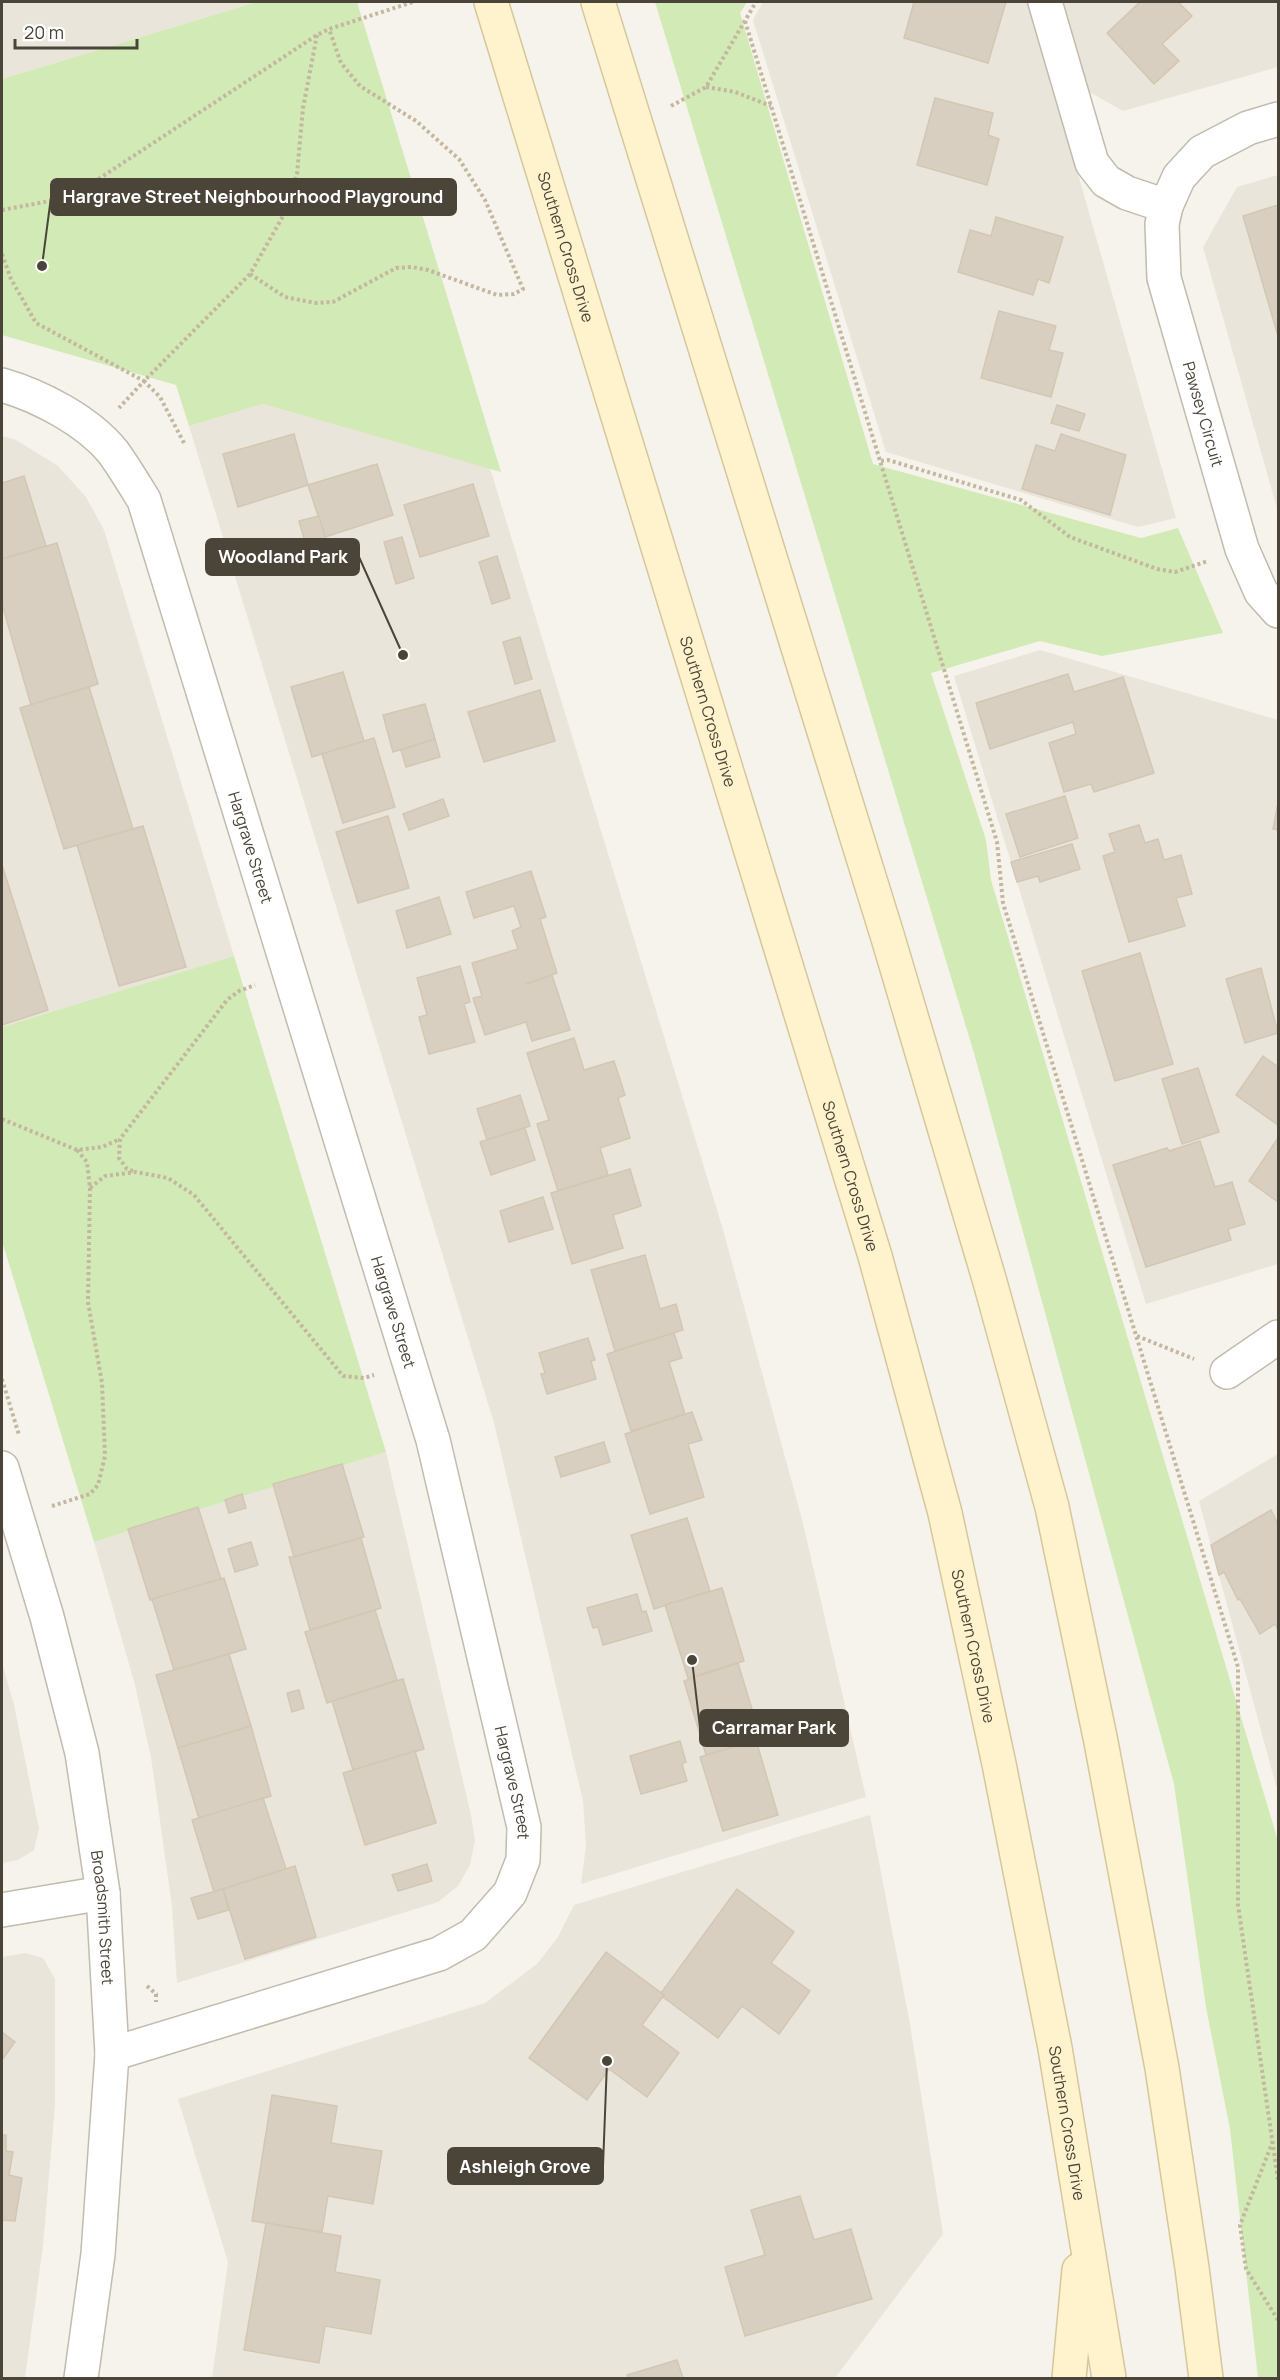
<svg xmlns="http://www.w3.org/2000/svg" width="1280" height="2380" font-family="Manrope,sans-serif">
<rect width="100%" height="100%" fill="#f6f3ec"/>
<g fill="#eae5da">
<path d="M2 2H257L2 79Z"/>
<path d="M763 2H1029L1176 518 1138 527 886 452 753 20Z"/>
<path d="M1060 2H1278V67L1123 111 1086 90Z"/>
<path d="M1278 175V512L1203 247 1237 187Z"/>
<path d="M263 404 490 468 722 1226 803 1523 866 1797 581 1884 586 1845 583 1801 494 1423 189 426Z"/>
<path d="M2 436 16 440 58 466 86 497 104 530 234 956 2 1027Z"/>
<path d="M1040 650 1278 720V1264L1146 1304 954 676Z"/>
<path d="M386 1452 471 1815 475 1841 470 1865 458 1886 438 1902 177 1983 172 1906 151 1757 135 1685 94 1542Z"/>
<path d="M1278 1454V1788L1276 1786 1199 1501Z"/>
<path d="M2 1663 14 1705 39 1829 34 1850 18 1860 2 1863Z"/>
<path d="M870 1815 910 2024 943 2234 835 2378H212L228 2262 178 2099 485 2003 537 1964 558 1937 574 1905Z"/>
<path d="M25 1953 43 1958 55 1979V2105L43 2246 25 2378H2V1957Z"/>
</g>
<g fill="#d2eab5">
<path d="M257 2H357L501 472 263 404 189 426 176 385 2 335V79Z"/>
<path d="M655 2H747L740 13 873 464 1141 538 1178 528 1223 633 1102 656 1040 641 931 673 986 840 991 880 1278 1841V2378H1258L1230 2129 1206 2007 1174 1784 974 1053Z"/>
<path d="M234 956 386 1452 94 1542 2 1241V1027Z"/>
</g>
<g fill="#d8cfc1" stroke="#d3c7b4" stroke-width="1.5">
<path d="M914 2H1006L988 63 904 38Z"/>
<path d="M1140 2H1178L1192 16 1162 44 1179 61 1154 84 1107 33Z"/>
<path d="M935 98 993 113 988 135 999 139 987 185 917 165Z"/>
<path d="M1278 205V336L1243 216Z"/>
<path d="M996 217 1063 237 1049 283 1038 279 1033 295 958 272 970 230 991 236Z"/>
<path d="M999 311 1056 326 1049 350 1063 353 1051 397 981 378Z"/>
<path d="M1057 405 1085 414 1079 431 1051 423Z"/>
<path d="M294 434 308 485 238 507 223 454Z"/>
<path d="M1061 434 1126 455 1110 515 1022 489 1036 445 1055 451Z"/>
<path d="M377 464 393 515 325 537 308 485Z"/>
<path d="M24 476 46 546 2 559V483Z"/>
<path d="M473 484 489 536 420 557 404 505Z"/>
<path d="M319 516 331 557 311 563 299 521Z"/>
<path d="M402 537 414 578 396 584 384 542Z"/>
<path d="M57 543 98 684 31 705 2 604V559Z"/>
<path d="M497 556 510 598 492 604 479 562Z"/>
<path d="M520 637 532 679 515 684 503 642Z"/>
<path d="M343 672 364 741 312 757 291 687Z"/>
<path d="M1068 674 1074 692 1123 677 1154 773 1094 792 1091 784 1064 792 1049 743 1076 734 1073 722 990 749 976 703Z"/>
<path d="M89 687 133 829 64 849 20 708Z"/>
<path d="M540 690 555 741 484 762 468 712Z"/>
<path d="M425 704 435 739 393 752 383 715Z"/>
<path d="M374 738 395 807 343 823 322 754Z"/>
<path d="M435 739 440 757 406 767 401 750Z"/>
<path d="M1065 796 1078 838 1020 857 1006 814Z"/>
<path d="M443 799 449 816 409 830 403 814Z"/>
<path d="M1278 803V830L1273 829Z"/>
<path d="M388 816 409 888 358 903 336 832Z"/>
<path d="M1139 825 1145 843 1158 839 1164 860 1181 855 1192 894 1176 898 1185 926 1129 942 1103 856 1115 852 1109 834Z"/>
<path d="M143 826 186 967 119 986 77 845Z"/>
<path d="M1072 844 1080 869 1040 882 1038 876 1017 882 1011 862Z"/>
<path d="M2 868H3L48 1010 2 1025Z"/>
<path d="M531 871 546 917 540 919 557 973 526 984 552 975 570 1030 532 1041 526 1022 485 1035 473 998 482 996 472 963 518 949 512 931 521 927 514 906 474 918 466 892Z"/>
<path d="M439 897 451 934 407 948 396 911Z"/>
<path d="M1140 953 1173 1064 1115 1081 1082 971Z"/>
<path d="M460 966 470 1002 464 1004 475 1042 429 1054 419 1017 427 1015 417 978Z"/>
<path d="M1261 968 1278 1033 1245 1043 1226 979Z"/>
<path d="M574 1038 584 1070 614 1061 625 1095 618 1098 630 1138 600 1148 608 1175 558 1191 537 1124 549 1120 527 1053Z"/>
<path d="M1263 1056 1278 1067V1125L1236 1095Z"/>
<path d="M1198 1068 1219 1132 1182 1144 1162 1079Z"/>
<path d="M520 1095 530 1126 487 1140 477 1109Z"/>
<path d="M525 1128 535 1160 491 1175 480 1142Z"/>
<path d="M1278 1138V1202L1249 1181Z"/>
<path d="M1200 1141 1215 1187 1232 1182 1245 1224 1228 1229 1231 1240 1146 1267 1113 1165 1167 1148 1169 1151Z"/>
<path d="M630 1169 641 1206 613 1215 623 1248 572 1264 551 1193Z"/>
<path d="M543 1197 553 1229 509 1242 500 1211Z"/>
<path d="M645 1255 660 1309 676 1304 683 1330 615 1351 591 1270Z"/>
<path d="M674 1333 682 1358 669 1362 685 1414 631 1431 607 1354Z"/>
<path d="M588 1338 595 1360 591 1361 596 1379 547 1394 541 1374 545 1373 539 1353Z"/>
<path d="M692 1412 702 1440 688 1444 704 1497 650 1514 625 1434Z"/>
<path d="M604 1442 610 1462 561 1477 555 1457Z"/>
<path d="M342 1464 364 1537 294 1557 273 1484Z"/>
<path d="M242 1494 246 1508 229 1513 225 1500Z"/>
<path d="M198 1507 221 1579 150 1600 128 1529Z"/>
<path d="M1271 1510 1278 1524V1630L1275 1624 1260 1634 1240 1599 1238 1600 1224 1572 1219 1575 1211 1545Z"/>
<path d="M687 1518 710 1591 654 1609 631 1535Z"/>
<path d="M361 1538 381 1608 310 1630 289 1557H294Z"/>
<path d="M251 1542 258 1565 235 1572 228 1549Z"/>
<path d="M224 1578 246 1649 174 1670 152 1599Z"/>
<path d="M722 1588 744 1661 688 1678 665 1605Z"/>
<path d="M637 1594 642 1612 646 1611 652 1631 603 1645 598 1627 593 1628 587 1608Z"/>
<path d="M375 1610 397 1680 327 1703 305 1632Z"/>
<path d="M229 1654 251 1726 178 1748 156 1675Z"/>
<path d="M738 1663 761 1739 706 1755 684 1681Z"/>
<path d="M403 1679 424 1749 353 1770 332 1701Z"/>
<path d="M299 1690 304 1708 292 1712 287 1693Z"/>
<path d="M251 1726 271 1796 199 1819 178 1748Z"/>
<path d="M756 1740 778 1815 723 1831 700 1757Z"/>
<path d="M680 1741 686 1762 682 1764 687 1781 641 1794 630 1756Z"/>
<path d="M415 1751 436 1823 365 1845 343 1773Z"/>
<path d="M263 1798 286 1869 214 1892 192 1820Z"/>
<path d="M427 1864 432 1881 398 1891 392 1875Z"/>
<path d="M295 1866 316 1937 245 1959 223 1889Z"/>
<path d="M223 1889 229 1910 198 1919 191 1898Z"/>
<path d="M737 1889 794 1932 771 1963 810 1991 779 2034 742 2006 718 2038 663 1997 664 1995 661 1993Z"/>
<path d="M606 1952 664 1995 642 2025 679 2053 647 2097 609 2069 587 2100 529 2058Z"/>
<path d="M2 2032 15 2042 2 2060Z"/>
<path d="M272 2095 337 2106 331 2143 382 2151 373 2204 328 2196 322 2232 252 2221Z"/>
<path d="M2 2135H6V2151L13 2152 9 2175 22 2178 15 2221 2 2220Z"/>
<path d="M800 2196 814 2240 851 2229 872 2299 745 2336 725 2267 765 2255 751 2210Z"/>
<path d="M266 2223 341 2236 335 2272 380 2280 371 2334 325 2326 319 2363 244 2350Z"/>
<path d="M677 2360 683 2378H628L627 2375Z"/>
</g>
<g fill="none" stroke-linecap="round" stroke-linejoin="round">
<g stroke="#c2bbae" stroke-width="36">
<g id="street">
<path d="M1045 2 1092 163 1106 181 1127 193 1166 206"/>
<path id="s1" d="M1278 119 1248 128 1202 152 1179 177 1166 206 1162 224 1164 278 1242 549 1261 592 1278 611"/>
<path id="s2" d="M2 385C40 396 88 421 113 452 124 467 134 484 144 500L433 1440 524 1827 523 1860 510 1893 473 1935 439 1954 112 2054"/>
<path d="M1227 1372 1278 1337"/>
<path id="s3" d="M2 1468 47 1617 82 1753 103 1893 112 2054 98 2254 81 2378"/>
<path d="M2 1910 103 1893"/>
</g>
</g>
<g stroke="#d6c79b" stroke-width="36">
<g id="secondary">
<path id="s4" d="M491 2 875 1256 945 1513 999 1764 1055 2048 1109 2378"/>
<path d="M598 2 888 938 990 1282 1052 1507 1101 1742 1162 2068 1192 2268 1206 2378"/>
<path d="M1069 2378 1079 2270"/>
</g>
</g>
<g stroke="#c4b79f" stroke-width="4" stroke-dasharray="3 3" stroke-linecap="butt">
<path d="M745 21 997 842 1003 903 1238 1667V1905L1278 2180"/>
<path d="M706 87 735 92 771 106"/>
<path d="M671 106 706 87 756 2"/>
<path d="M2 210 55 200 94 182 317 35 329 29 413 2"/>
<path d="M2 254 11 279 36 323 144 381 119 408"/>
<path d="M250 274 285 297 315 303 333 302 396 268 412 267 428 270 497 295 514 294 523 289 485 200 459 159 416 121 360 86 341 63 329 29"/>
<path d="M184 443 160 397 144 381 250 274 286 211 297 174 303 108 317 35"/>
<path d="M881 461 888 460 1021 500 1070 537 1157 569 1175 572 1208 561"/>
<path d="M2 1119 77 1150 102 1147 120 1139"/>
<path d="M77 1150 87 1162 90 1188 105 1176 136 1172 168 1178 194 1195 343 1376 364 1378 374 1375"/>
<path d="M133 1171 127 1169 119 1158 120 1139 227 1000 239 991 255 985"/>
<path d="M1137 1336 1194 1359"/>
<path d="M2 1379 19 1435"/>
<path d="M52 1506 90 1494 98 1485 105 1456 102 1383 88 1302 90 1188"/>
<path d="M147 1986 156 1994V2002"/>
<path d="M1273 2141 1240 2225 1246 2269 1278 2320"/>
</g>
<use href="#street" stroke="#fff" stroke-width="33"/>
<use href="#secondary" stroke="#fff3cd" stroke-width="33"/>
</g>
<g text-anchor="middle" stroke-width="4.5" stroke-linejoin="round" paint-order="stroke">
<g font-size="16" fill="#4b4439" stroke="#fff">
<text dy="6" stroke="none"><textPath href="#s4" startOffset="256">Southern Cross Drive</textPath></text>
<text dy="6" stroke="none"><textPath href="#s1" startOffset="363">Pawsey Circuit</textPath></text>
<text dy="6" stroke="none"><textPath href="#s4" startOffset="742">Southern Cross Drive</textPath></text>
<text dy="6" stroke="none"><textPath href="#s2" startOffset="552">Hargrave Street</textPath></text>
<text dy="6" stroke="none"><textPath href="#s4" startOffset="1228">Southern Cross Drive</textPath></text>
<text dy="6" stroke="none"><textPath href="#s2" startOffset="1038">Hargrave Street</textPath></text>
<text dy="6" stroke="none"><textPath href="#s4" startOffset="1714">Southern Cross Drive</textPath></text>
<text dy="6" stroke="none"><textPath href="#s2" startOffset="1524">Hargrave Street</textPath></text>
<text dy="6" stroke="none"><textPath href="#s3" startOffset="462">Broadsmith Street</textPath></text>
<text dy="6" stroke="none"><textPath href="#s4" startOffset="2200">Southern Cross Drive</textPath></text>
</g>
</g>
<path fill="none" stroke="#4b4439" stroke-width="2" d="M42 266L51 197M403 655L359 557M692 1660L700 1728M607 2061L603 2166"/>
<g fill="#4b4439" stroke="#fff" stroke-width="2">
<circle cx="42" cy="266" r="6"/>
<circle cx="403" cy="655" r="6"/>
<circle cx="692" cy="1660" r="6"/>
<circle cx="607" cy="2061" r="6"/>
</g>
<g fill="#4b4439" stroke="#4b4439" stroke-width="2">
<rect x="51" y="179" width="405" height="36" rx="6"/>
<rect x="206" y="539" width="153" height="36" rx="6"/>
<rect x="700" y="1710" width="148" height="36" rx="6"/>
<rect x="448" y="2148" width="155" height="36" rx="6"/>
</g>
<g font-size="18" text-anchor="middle" font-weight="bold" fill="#fff">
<text x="253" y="203">Hargrave Street Neighbourhood Playground</text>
<text x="283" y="563">Woodland Park</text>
<text x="774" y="1734">Carramar Park</text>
<text x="525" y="2173">Ashleigh Grove</text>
</g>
<rect width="1280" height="2380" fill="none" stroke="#4b4439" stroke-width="6"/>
<path d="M15 39v9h122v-9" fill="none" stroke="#4b4439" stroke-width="3"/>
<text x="24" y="39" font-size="18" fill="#4b4439" stroke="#ffffff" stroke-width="4.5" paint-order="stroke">20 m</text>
</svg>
